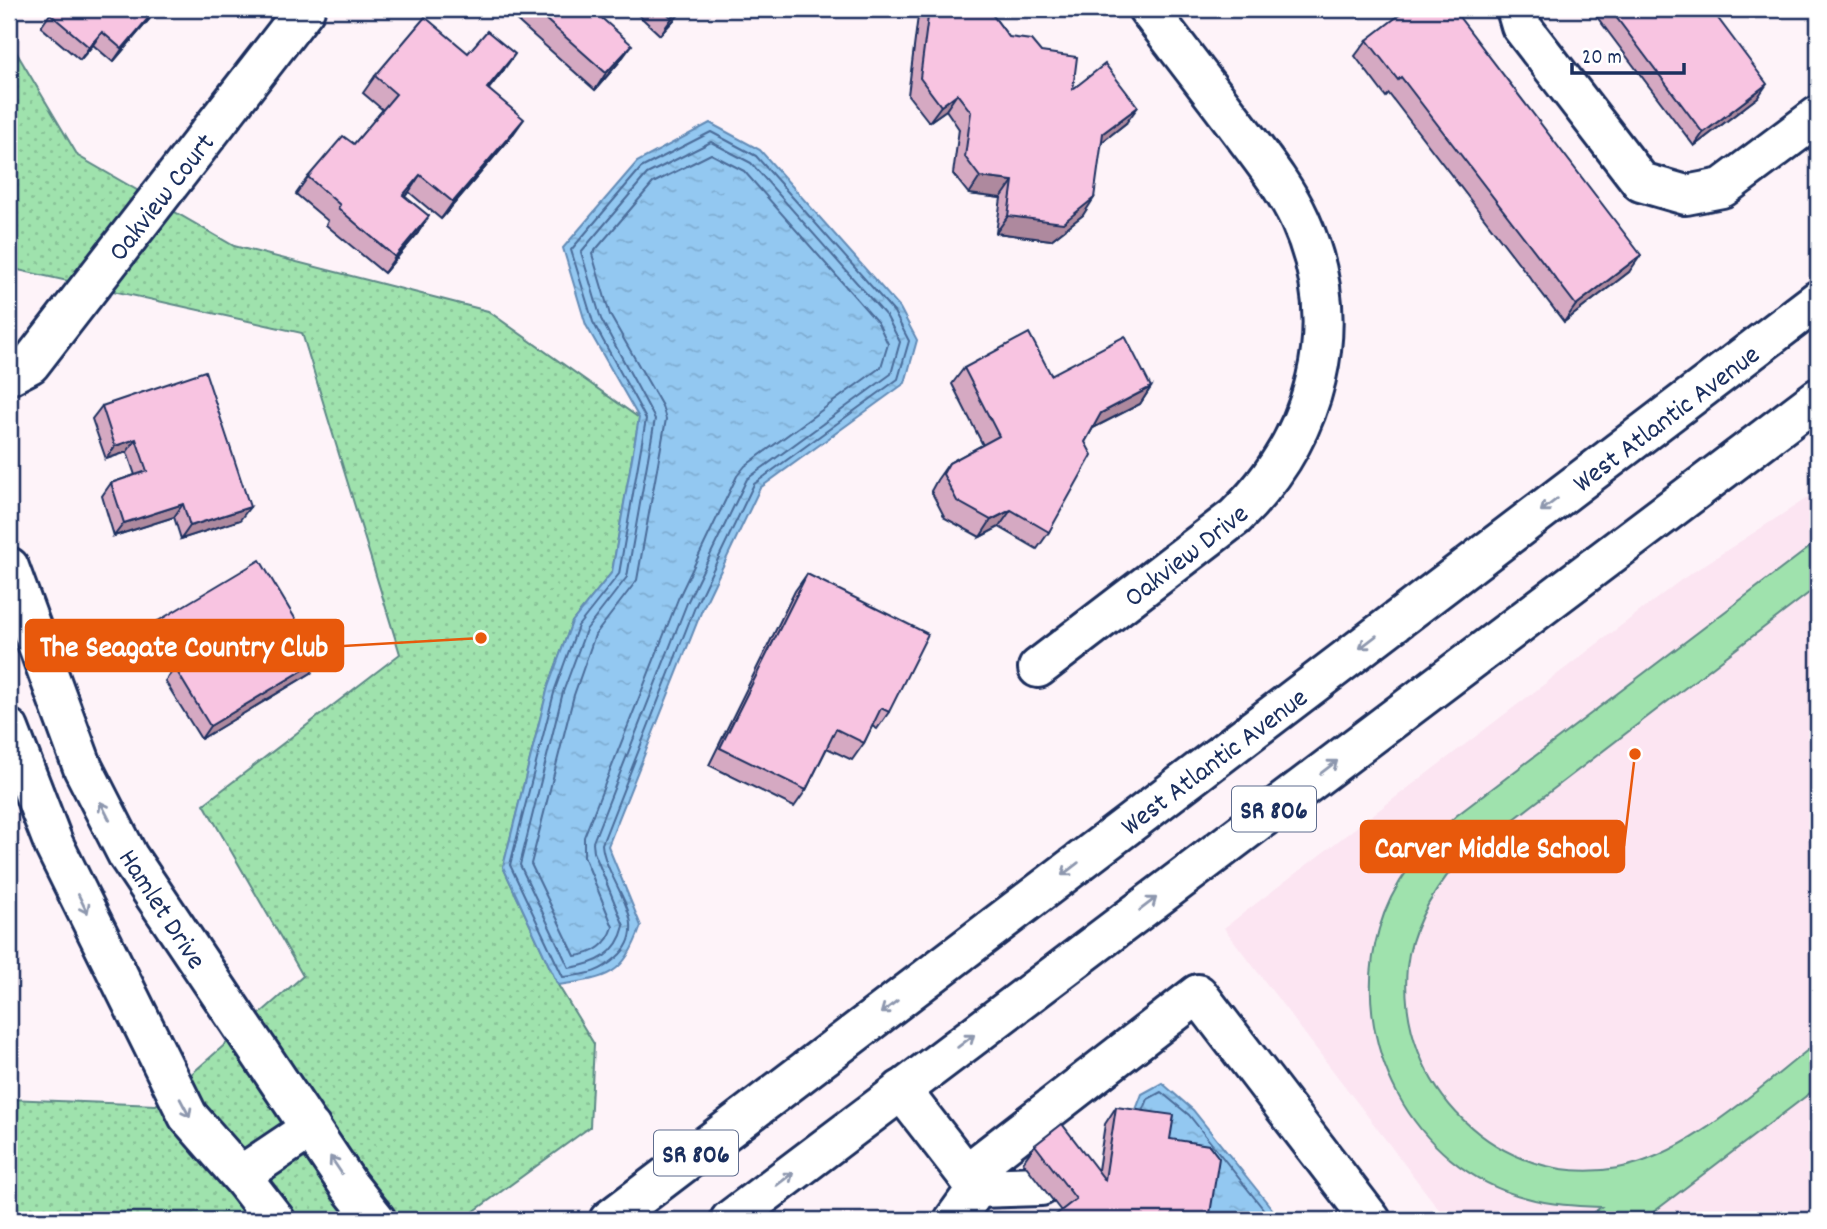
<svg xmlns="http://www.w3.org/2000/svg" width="1827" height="1229" font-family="Dekko,sans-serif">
<defs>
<pattern id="grass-dots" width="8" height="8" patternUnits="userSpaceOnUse" patternTransform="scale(1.75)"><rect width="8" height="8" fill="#9fe2ad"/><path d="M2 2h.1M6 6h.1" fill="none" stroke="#88c297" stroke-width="1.8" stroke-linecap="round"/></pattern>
<pattern id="water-ripples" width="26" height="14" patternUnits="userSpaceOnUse" patternTransform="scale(1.75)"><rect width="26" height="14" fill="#93c8f1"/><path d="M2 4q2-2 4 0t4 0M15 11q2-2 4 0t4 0" fill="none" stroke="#7eacd1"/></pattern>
</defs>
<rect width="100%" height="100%" fill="#fef3f9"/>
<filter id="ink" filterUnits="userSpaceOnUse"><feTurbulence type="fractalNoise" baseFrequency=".0143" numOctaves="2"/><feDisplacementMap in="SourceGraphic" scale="14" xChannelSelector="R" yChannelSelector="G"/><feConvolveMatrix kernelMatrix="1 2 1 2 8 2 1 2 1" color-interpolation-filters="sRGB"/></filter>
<g filter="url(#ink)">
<path fill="#fce5f2" d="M1818 491V1220H1447L1224 928 1681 580Z"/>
<path fill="url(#grass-dots)" stroke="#5d8886" stroke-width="2" d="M9 40 78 156 234 246 488 311 639 418 612 572 572 622 548 687 503 867 558 985 594 1044 590 1127 462 1220H9V1099L156 1105 303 976 204 804 400 654 302 333 9 268Z"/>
<path fill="#9fe2ad" stroke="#5d8886" stroke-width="2" d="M1818 541V586L1457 863C1432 893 1411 927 1407 967 1396 1086 1498 1189 1618 1168 1688 1156 1762 1085 1818 1042V1087L1643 1220H1584L1601 1207C1576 1206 1551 1205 1527 1198 1411 1168 1347 1040 1379 929 1392 883 1422 847 1456 816Z"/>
<g fill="url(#water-ripples)" stroke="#638bb6" stroke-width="2">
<path d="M710 123 760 150 900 308 917 340 905 383 760 488 702 610 608 846 641 926C623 977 607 978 558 985L503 867 548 687 572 622 612 572 639 418 586 325 563 248 637 162Z"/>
<path d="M1162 1083 1193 1110 1281 1220H1200L1132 1120 1142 1094Z"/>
</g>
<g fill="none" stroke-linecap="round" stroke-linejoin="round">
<g stroke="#4b6c99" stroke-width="2">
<path d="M711 132 756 156 894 312 909 341 898 379 754 484 695 607 602 844C605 882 655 924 617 957 598 974 588 974 563 977L510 865 555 689 578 626 619 574 646 419 593 322 571 250 641 168Z"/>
<path d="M711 142 751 163 887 317 900 342 891 374 747 479 687 603 593 842 594 852 624 926C617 955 596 964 569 968L520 865 563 692 586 630 627 577 655 419 601 319 581 252 647 174Z"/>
<path d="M711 154 744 171 878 323 888 344 881 367 745 466 737 476 678 599 584 837V856L613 927C607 946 593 954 575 956L531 864 574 695 595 635 637 580 666 419 662 406 610 315 592 254 653 183Z"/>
<path d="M1144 1109 1148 1099 1161 1092 1189 1115 1272 1220"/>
</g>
<g stroke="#1b2f5e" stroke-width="44">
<g id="minor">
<path d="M1516 9 1521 26 1641 182 1686 195 1722 188 1818 116"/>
<path d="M9 375 30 364 305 9"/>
<path d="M9 567 83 768 128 856 349 1186 376 1220"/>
<path d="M1038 668 1235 517C1316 438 1348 327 1300 220 1284 185 1258 154 1235 123 1206 85 1177 47 1148 9"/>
<path d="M9 729 54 845 188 1116 244 1180 275 1220"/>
<path d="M901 1090 977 1188 954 1220"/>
<path d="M966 1174 1198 994 1371 1220"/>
<path d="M241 1175 311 1128"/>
<path d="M977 1188 1041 1186"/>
</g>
</g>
<g stroke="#1b2f5e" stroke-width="44">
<g id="major">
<path d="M609 1220 1818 300"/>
<path d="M730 1220 1818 398"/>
</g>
</g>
<use href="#minor" stroke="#fff" stroke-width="38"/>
<use href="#major" stroke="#fff" stroke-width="38"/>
</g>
<g fill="#d5a9c2" stroke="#1b2f5e" stroke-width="2">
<path d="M158 9 113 62 93 45 80 60 41 27 50 14Z"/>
<path d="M504 9H601L597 13 620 61 595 90Z"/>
<path d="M632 9H684L660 35Z"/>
<path d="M923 9H988L1009 37 1073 89 1126 123 1102 142 1083 215 1051 240 996 233 1001 198 969 194 953 174 959 129 946 110 929 122 908 95 918 16Z"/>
<path d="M1591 9H1711L1758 97 1694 146Z"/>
<path d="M1367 40 1629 272 1564 322 1389 94 1386 97 1355 56Z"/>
<path d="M503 71 489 89 512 136 441 219 409 192 405 196 418 233 384 273 326 225 328 221 296 194 308 177 354 144 383 110 363 93 375 76Z"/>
<path d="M964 368 1051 375 1151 387 1140 404 1093 428 1085 442 1049 532 1037 549 999 527 980 537 945 518 931 491 937 480 949 463 983 445 952 384Z"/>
<path d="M102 406 240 520 181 539 174 517 114 536 102 496 111 483 135 475 127 452 106 459 92 419Z"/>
<path d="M807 574 889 712 877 729 872 726 864 743 852 760 827 748 806 790 794 807 709 765 795 591Z"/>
<path d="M158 621 311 673 201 739 165 681 172 672 149 634Z"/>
<path d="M1116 1107 1170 1139 1061 1211 1023 1162 1035 1145 1098 1170 1105 1124Z"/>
</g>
<g fill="#ae899e" stroke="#1b2f5e" stroke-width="2">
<path d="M156 9H158L113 62 122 49Z"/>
<path d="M680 9H684L660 35 672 18Z"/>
<path d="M102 32 93 45 80 60 89 47Z"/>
<path d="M632 45 620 61 595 90 606 73Z"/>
<path d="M515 54 503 71 475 105 487 88Z"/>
<path d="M1767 84 1758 97 1694 146 1703 133Z"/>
<path d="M957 94 946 110 929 122 941 106Z"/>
<path d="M1138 107 1126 123 1092 150 1103 133Z"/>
<path d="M524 119 512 136 441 219 453 202Z"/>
<path d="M420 175 409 192 391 212 403 195Z"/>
<path d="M980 177 1013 181 1001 198 969 194Z"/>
<path d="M1094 198 1083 215 1051 240 996 233 1008 216Z"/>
<path d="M429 216 418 233 384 273 395 257Z"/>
<path d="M1641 255 1629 272 1564 322 1576 305Z"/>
<path d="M1151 387 1140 404 1089 430 1101 413Z"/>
<path d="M136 439 127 452 106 459 115 446Z"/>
<path d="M183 504 174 517 114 536 124 523Z"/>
<path d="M250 507 240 520 181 539 190 526Z"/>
<path d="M1011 510 999 527 980 537 991 520Z"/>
<path d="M320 660 311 673 201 739 210 726Z"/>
<path d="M16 1031 9 1041V1033Z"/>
</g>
<g fill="#f8c4e1" stroke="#1b2f5e" stroke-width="2">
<path d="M55 9H156L122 49 102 32 89 47 50 14Z"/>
<path d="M534 9H597L595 12 632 45 606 73Z"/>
<path d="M662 9H680L672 18Z"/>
<path d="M929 9H988L1009 37 1031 40 1041 52 1077 57 1073 89 1105 64 1138 107 1103 133 1094 198 1063 223 1008 216 1013 181 980 177 965 157 971 112 957 94 941 106 920 78Z"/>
<path d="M1407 9H1453L1641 255 1576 305 1401 77 1398 80 1367 40Z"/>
<path d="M1610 9H1711L1767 84 1703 133Z"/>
<path d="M425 17 468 53 487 31 515 54 487 88 524 119 453 202 420 175 403 195 429 216 395 257 338 208 340 205 308 177 343 136 354 144 396 94 375 76Z"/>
<path d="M1029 333 1051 375 1125 336 1151 387 1101 413 1085 442 1092 455 1049 532 1011 510 991 520 957 501 943 474 949 463 999 436 964 368Z"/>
<path d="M205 371 250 507 190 526 183 504 124 523 111 483 147 471 136 439 115 446 102 406Z"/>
<path d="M260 560 320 660 210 726 175 668 183 663 158 621Z"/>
<path d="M807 574 928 634 889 712 881 708 864 743 836 729 806 790 720 748Z"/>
<path d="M9 1005 16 1031 9 1033Z"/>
<path d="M1116 1107 1174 1115 1170 1139 1209 1145 1219 1158 1209 1220H1049L1076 1199 1035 1145 1062 1124 1105 1180Z"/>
</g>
<defs><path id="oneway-shaft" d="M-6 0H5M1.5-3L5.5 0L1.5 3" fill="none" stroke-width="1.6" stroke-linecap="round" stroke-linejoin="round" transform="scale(1.75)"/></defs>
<g stroke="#8d97ae">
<use href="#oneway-shaft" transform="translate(1549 505) rotate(143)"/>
<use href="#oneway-shaft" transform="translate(1368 642) rotate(143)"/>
<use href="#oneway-shaft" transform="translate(1329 767) rotate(-37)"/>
<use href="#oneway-shaft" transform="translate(105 811) rotate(-117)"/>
<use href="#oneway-shaft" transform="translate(1070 869) rotate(143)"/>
<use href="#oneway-shaft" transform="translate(83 904) rotate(64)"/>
<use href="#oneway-shaft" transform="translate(1148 904) rotate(-37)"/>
<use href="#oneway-shaft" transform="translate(889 1007) rotate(143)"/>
<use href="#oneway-shaft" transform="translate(966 1041) rotate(-37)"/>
<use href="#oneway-shaft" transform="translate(185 1108) rotate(62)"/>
<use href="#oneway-shaft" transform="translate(336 1165) rotate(-124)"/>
<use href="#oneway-shaft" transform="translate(785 1179) rotate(-37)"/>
</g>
</g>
<g text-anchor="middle" stroke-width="7" stroke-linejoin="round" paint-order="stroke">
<g fill="#fff" stroke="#5f6d8e" stroke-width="2">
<rect x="1232" y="786.5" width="84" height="45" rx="5"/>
<rect x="654" y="1130.5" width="84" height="45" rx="5"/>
</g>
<g font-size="26" font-weight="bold" fill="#1b2f5e">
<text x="1274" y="818">SR 806</text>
<text x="696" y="1162">SR 806</text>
</g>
<g font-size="28" fill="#1b2f5e" stroke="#fff">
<text transform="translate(160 196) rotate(-52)" y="10">Oakview Court</text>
<text transform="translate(1665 417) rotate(-37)" y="10">West Atlantic Avenue</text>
<text transform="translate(1185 554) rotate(-38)" y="10">Oakview Drive</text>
<text transform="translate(1213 760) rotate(-37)" y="10">West Atlantic Avenue</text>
<text transform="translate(164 908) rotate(57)" y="10">Hamlet Drive</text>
</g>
</g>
<path fill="none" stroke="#e8590c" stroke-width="2.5" d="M481 638L343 646M1635 754L1624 846"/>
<g fill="#e8590c" stroke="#fff" stroke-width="2.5">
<circle cx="481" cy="638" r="7"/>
<circle cx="1635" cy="754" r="7"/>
</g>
<g fill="#e8590c" stroke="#e8590c" stroke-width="2.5">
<rect x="26" y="620" width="317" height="51" rx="7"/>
<rect x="1361" y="821" width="263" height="51" rx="7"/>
</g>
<g font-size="30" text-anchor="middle" font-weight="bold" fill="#fff">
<text x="184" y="656">The Seagate Country Club</text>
<text x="1492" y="857">Carver Middle School</text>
</g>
<rect width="1827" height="1229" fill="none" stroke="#fff" stroke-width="35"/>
<rect x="18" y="18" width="1792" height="1194" fill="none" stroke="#1b2f5e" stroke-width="2.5" filter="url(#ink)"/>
<path d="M1572 63v10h112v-10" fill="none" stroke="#1b2f5e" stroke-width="3.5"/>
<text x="1582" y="63" font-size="21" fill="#1b2f5e" stroke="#ffffff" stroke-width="5" paint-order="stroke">20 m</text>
</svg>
